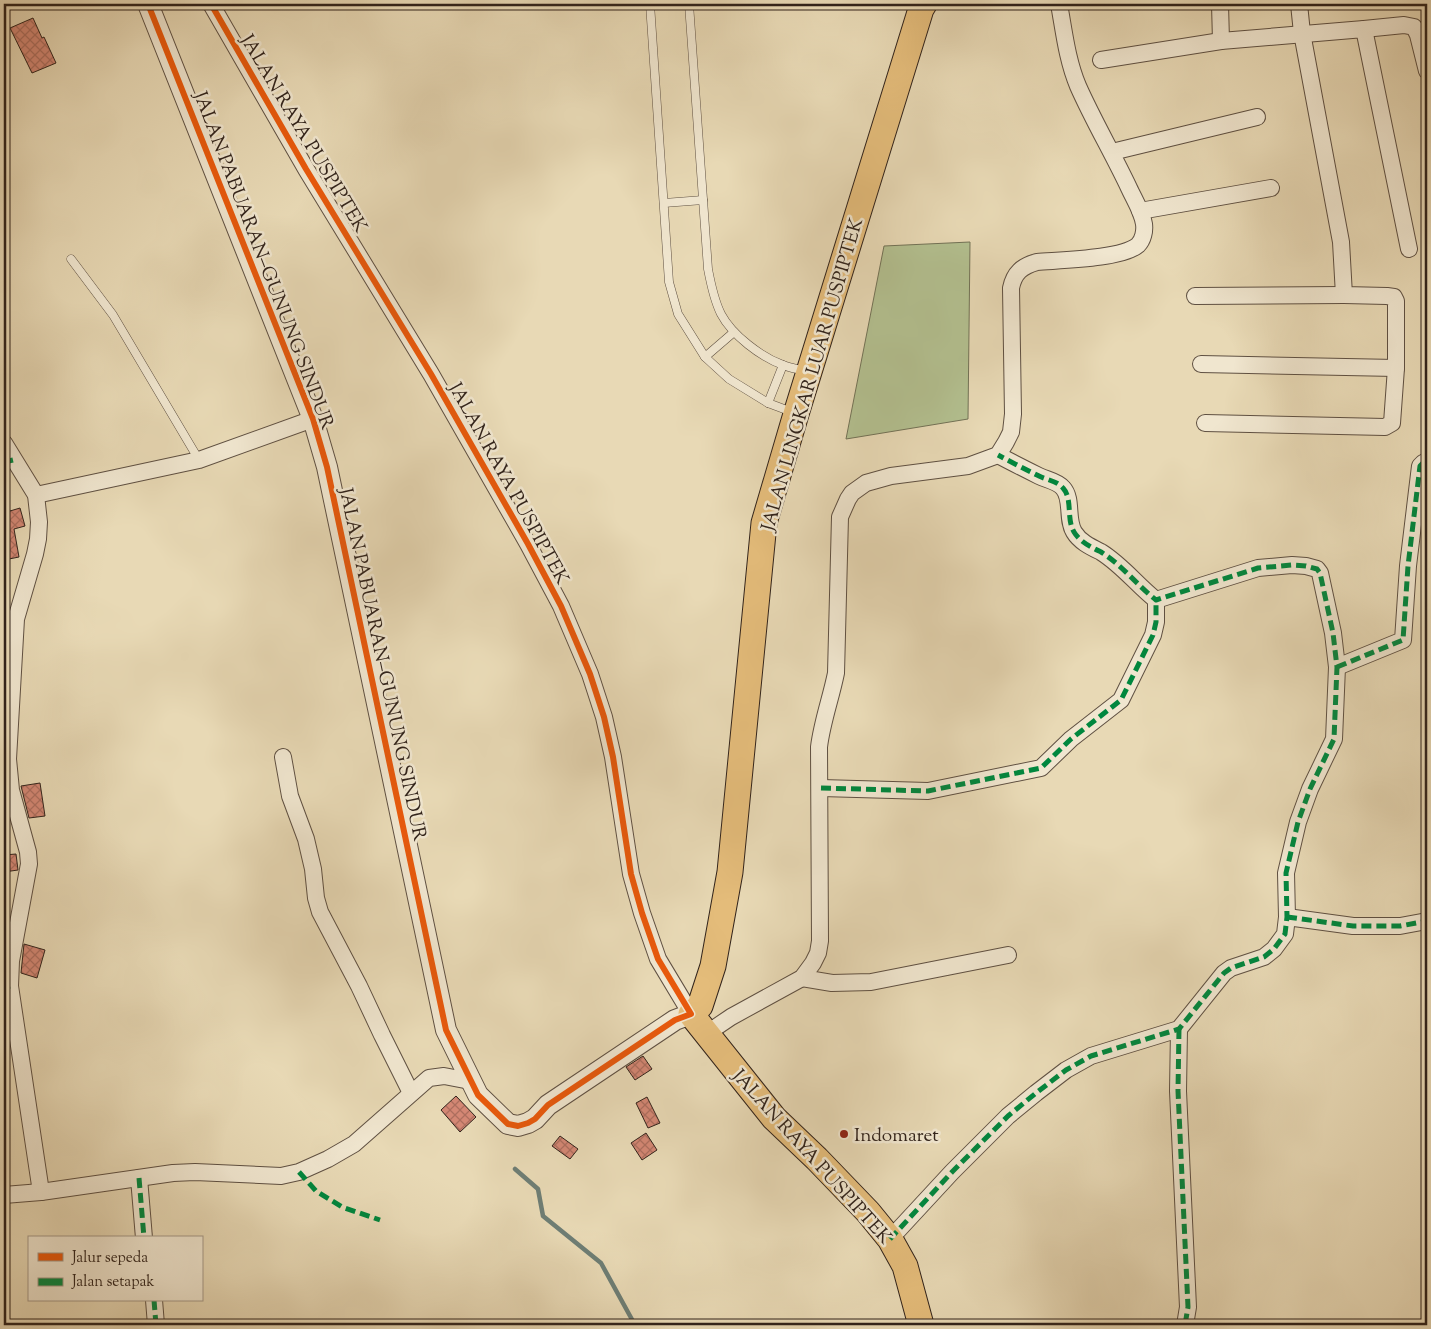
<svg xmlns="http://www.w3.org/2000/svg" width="1431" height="1329" font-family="'Sorts Mill Goudy',serif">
<defs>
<pattern id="building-cross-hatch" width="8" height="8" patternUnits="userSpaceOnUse" patternTransform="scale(1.25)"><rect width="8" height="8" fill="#d48774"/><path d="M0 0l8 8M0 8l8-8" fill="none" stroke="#ad6e5e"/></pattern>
</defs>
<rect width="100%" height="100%" fill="#e8d9b5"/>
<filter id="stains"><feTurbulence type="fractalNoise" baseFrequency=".004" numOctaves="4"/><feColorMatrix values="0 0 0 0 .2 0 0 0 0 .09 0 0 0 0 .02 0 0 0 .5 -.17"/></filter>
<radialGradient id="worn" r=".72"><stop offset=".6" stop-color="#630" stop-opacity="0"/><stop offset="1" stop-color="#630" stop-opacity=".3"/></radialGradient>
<path fill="#b3c090" stroke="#727256" d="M970 242 968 419 846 439 884 246Z"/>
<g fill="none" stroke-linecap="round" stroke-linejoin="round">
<path stroke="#6e7e75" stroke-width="4.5" d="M515 1169 538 1189 543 1216 601 1263 635 1325"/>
</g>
<g fill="url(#building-cross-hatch)" stroke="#31231b">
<path d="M33 18 42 38 44 37 56 63 32 73 10 28Z"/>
<path d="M4 508H9L10 511 20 508 25 526 14 529 19 557 4 560Z"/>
<path d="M40 783 45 816 29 818 21 786Z"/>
<path d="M16 854 18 870 4 872V855Z"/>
<path d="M24 944 45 950 37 978 21 973Z"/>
<path d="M643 1056 652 1069 635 1080 626 1067Z"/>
<path d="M456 1096 476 1117 460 1132 441 1110Z"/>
<path d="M647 1097 660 1123 648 1128 636 1103Z"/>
<path d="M646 1133 657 1150 642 1160 631 1143Z"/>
<path d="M560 1136 578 1149 570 1159 552 1146Z"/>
</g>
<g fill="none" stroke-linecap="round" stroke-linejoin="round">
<g stroke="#5f5042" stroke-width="9">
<g id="service">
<path d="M650 4 669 282 678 314 705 357 729 379 768 403 792 412"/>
<path d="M689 4 708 269C711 285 714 300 721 314 732 335 761 357 783 365 790 368 798 369 806 371"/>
<path d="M664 203 703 200"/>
<path d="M71 259 113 315 199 460"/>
<path d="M705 357 734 332"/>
<path d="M768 403 783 365"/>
</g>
</g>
<g stroke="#5f5042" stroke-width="18">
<g id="minor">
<path d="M211 4 306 169 431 374 528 544 561 606 590 674 604 717 613 757 631 874 642 913 658 959 691 1014"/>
<path d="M1220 4 1221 41"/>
<path d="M1364 29 1404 25 1414 27 1418 35 1427 71"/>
<path d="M1101 60 1221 41 1364 29 1409 249"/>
<path d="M1112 152 1257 117"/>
<path d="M1140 211 1271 188"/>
<path d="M1195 296 1344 295"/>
<path d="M1201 364 1396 368"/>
<path d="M1205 423 1385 427 1392 423 1396 368V301L1394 297 1387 296 1344 295 1341 242 1302 33 1299 4"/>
<path d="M4 443 36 495 39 522 38 539 35 554 16 619 8 759 11 790 28 852 29 864 11 961 10 986 41 1192"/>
<path d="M36 495 199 460 313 419"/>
<path d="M1337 667 1403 640 1408 566 1420 466 1423 463 1427 461"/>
<path d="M283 757 290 796 306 839 313 869 316 898 320 912 359 986 382 1035 411 1093"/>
<path d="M821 788 928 791 1041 768 1071 739 1121 700 1153 635 1156 622V600"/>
<path d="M1287 917 1353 926H1400L1427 921"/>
<path d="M802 978 832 983 871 982 1008 955"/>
<path d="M1179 1029 1178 1091 1188 1307 1185 1325"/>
<path d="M706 1034 731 1017 802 978 813 963 818 953 820 941 819 747C822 722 831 698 836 673L840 517 848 499 852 493 866 483 891 476 968 466 998 455 1006 442 1011 432 1013 414 1011 288C1014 273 1022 266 1037 262 1060 260 1122 259 1138 245 1143 240 1145 231 1144 224 1142 211 1134 199 1129 188 1113 154 1093 120 1078 86 1067 60 1064 31 1059 4"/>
<path d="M139 1178 144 1238"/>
<path d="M4 1195 41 1192 173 1173 195 1172 281 1176 299 1172 328 1159 354 1144 429 1078 444 1076 470 1081"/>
<path d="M890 1239 952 1172 1008 1116 1036 1093 1066 1070 1091 1056 1179 1029 1224 973 1231 968 1264 957 1274 949 1285 934 1287 917 1286 873 1298 822 1310 789 1334 739 1337 667 1333 633 1320 573 1317 569 1306 566 1292 565 1258 568 1156 600C1137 585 1122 565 1101 552 1091 547 1080 542 1074 532 1066 519 1073 499 1063 488 1057 481 1047 480 1039 476 1025 469 1011 462 998 455"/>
<path d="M154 1300 156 1325"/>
</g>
</g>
<g stroke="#5f5042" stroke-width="22">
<path id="tertiary" d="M148 4 313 419 327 467 446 1030 478 1095 508 1124 518 1126 528 1123 535 1119 548 1105 675 1020 691 1014"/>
</g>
<g stroke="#31231b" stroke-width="27">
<path id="primary" d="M921 1325 905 1266 890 1239 868 1212 817 1159 774 1118 691 1014 700 1006 713 966 730 872 764 523 796 414 921 9 924 4"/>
</g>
<use href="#service" stroke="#f0e6cf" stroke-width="8"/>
<use href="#minor" stroke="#f0e6cf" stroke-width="16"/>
<use href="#tertiary" stroke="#f0e6cf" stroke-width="20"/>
<use href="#primary" stroke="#e4bc7a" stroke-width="25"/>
<g stroke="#00873e" stroke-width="5" stroke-dasharray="10 5" stroke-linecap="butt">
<path d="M4 462 13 460"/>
<path d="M1337 667 1403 640 1408 566 1420 466 1423 463 1427 461"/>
<path d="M821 788 928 791 1041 768 1071 739 1121 700 1153 635 1156 622V600"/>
<path d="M1287 917 1353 926H1400L1427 921"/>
<path d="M4 987 10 986"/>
<path d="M1179 1029 1178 1091 1188 1307 1185 1325"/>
<path d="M299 1172 316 1191 342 1207 380 1220"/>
<path d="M139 1178 144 1238"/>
<path d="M890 1239 952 1172 1008 1116 1036 1093 1066 1070 1091 1056 1179 1029 1224 973 1231 968 1264 957 1274 949 1285 934 1287 917 1286 873 1298 822 1310 789 1334 739 1337 667 1333 633 1320 573 1317 569 1306 566 1292 565 1258 568 1156 600C1137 585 1122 565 1101 552 1091 547 1080 542 1074 532 1066 519 1073 499 1063 488 1057 481 1047 480 1039 476 1025 469 1011 462 998 455"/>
<path d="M154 1300 156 1325"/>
</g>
<g stroke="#f0e6cf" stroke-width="9">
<path id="cycleway" d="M148 4 313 419 327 467 446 1030 478 1095 508 1124 518 1126 528 1123 535 1119 548 1105 675 1020 691 1014 658 959 642 913 631 874 613 757 604 717 590 674 561 606 528 544 431 374 306 169 211 4"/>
</g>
<use href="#cycleway" stroke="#e8590c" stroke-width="6"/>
</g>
<circle fill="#8f2418" stroke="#f0e6cf" stroke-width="2" cx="844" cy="1134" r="5"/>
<g text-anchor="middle" stroke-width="5" stroke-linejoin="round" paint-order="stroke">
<g font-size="19" fill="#31231b" stroke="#f0e6cf">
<text transform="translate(305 133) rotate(59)" y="7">JALAN RAYA PUSPIPTEK</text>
<text transform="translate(265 260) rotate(69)" y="7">JALAN PABUARAN–GUNUNG SINDUR</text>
<text transform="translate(811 374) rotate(-74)" y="7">JALAN LINGKAR LUAR PUSPIPTEK</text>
<text transform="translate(510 483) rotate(61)" y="7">JALAN RAYA PUSPIPTEK</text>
<text transform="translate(384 664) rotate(78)" y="7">JALAN PABUARAN–GUNUNG SINDUR</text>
<text transform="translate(813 1156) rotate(48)" y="7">JALAN RAYA PUSPIPTEK</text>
</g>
<g font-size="19" fill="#31231b" stroke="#f0e6cf" text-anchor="start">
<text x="854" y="1141">Indomaret</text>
</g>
</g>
<rect width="1431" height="1329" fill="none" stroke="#e8d9b5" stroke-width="20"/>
<rect x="5" y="5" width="1421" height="1319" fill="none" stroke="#31231b" stroke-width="2.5"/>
<rect x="10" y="10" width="1411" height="1309" fill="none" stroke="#31231b"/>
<rect x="28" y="1236" width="175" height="65" fill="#f0e6cf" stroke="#a49887"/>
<rect x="38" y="1253" width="25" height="8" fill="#e8590c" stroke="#a49887"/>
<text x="72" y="1262" font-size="15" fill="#31231b">Jalur sepeda</text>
<rect x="38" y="1278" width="25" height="8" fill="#00873e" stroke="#a49887"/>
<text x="72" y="1286" font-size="15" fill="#31231b">Jalan setapak</text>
<rect width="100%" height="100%" filter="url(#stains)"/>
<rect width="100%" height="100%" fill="url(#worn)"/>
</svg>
